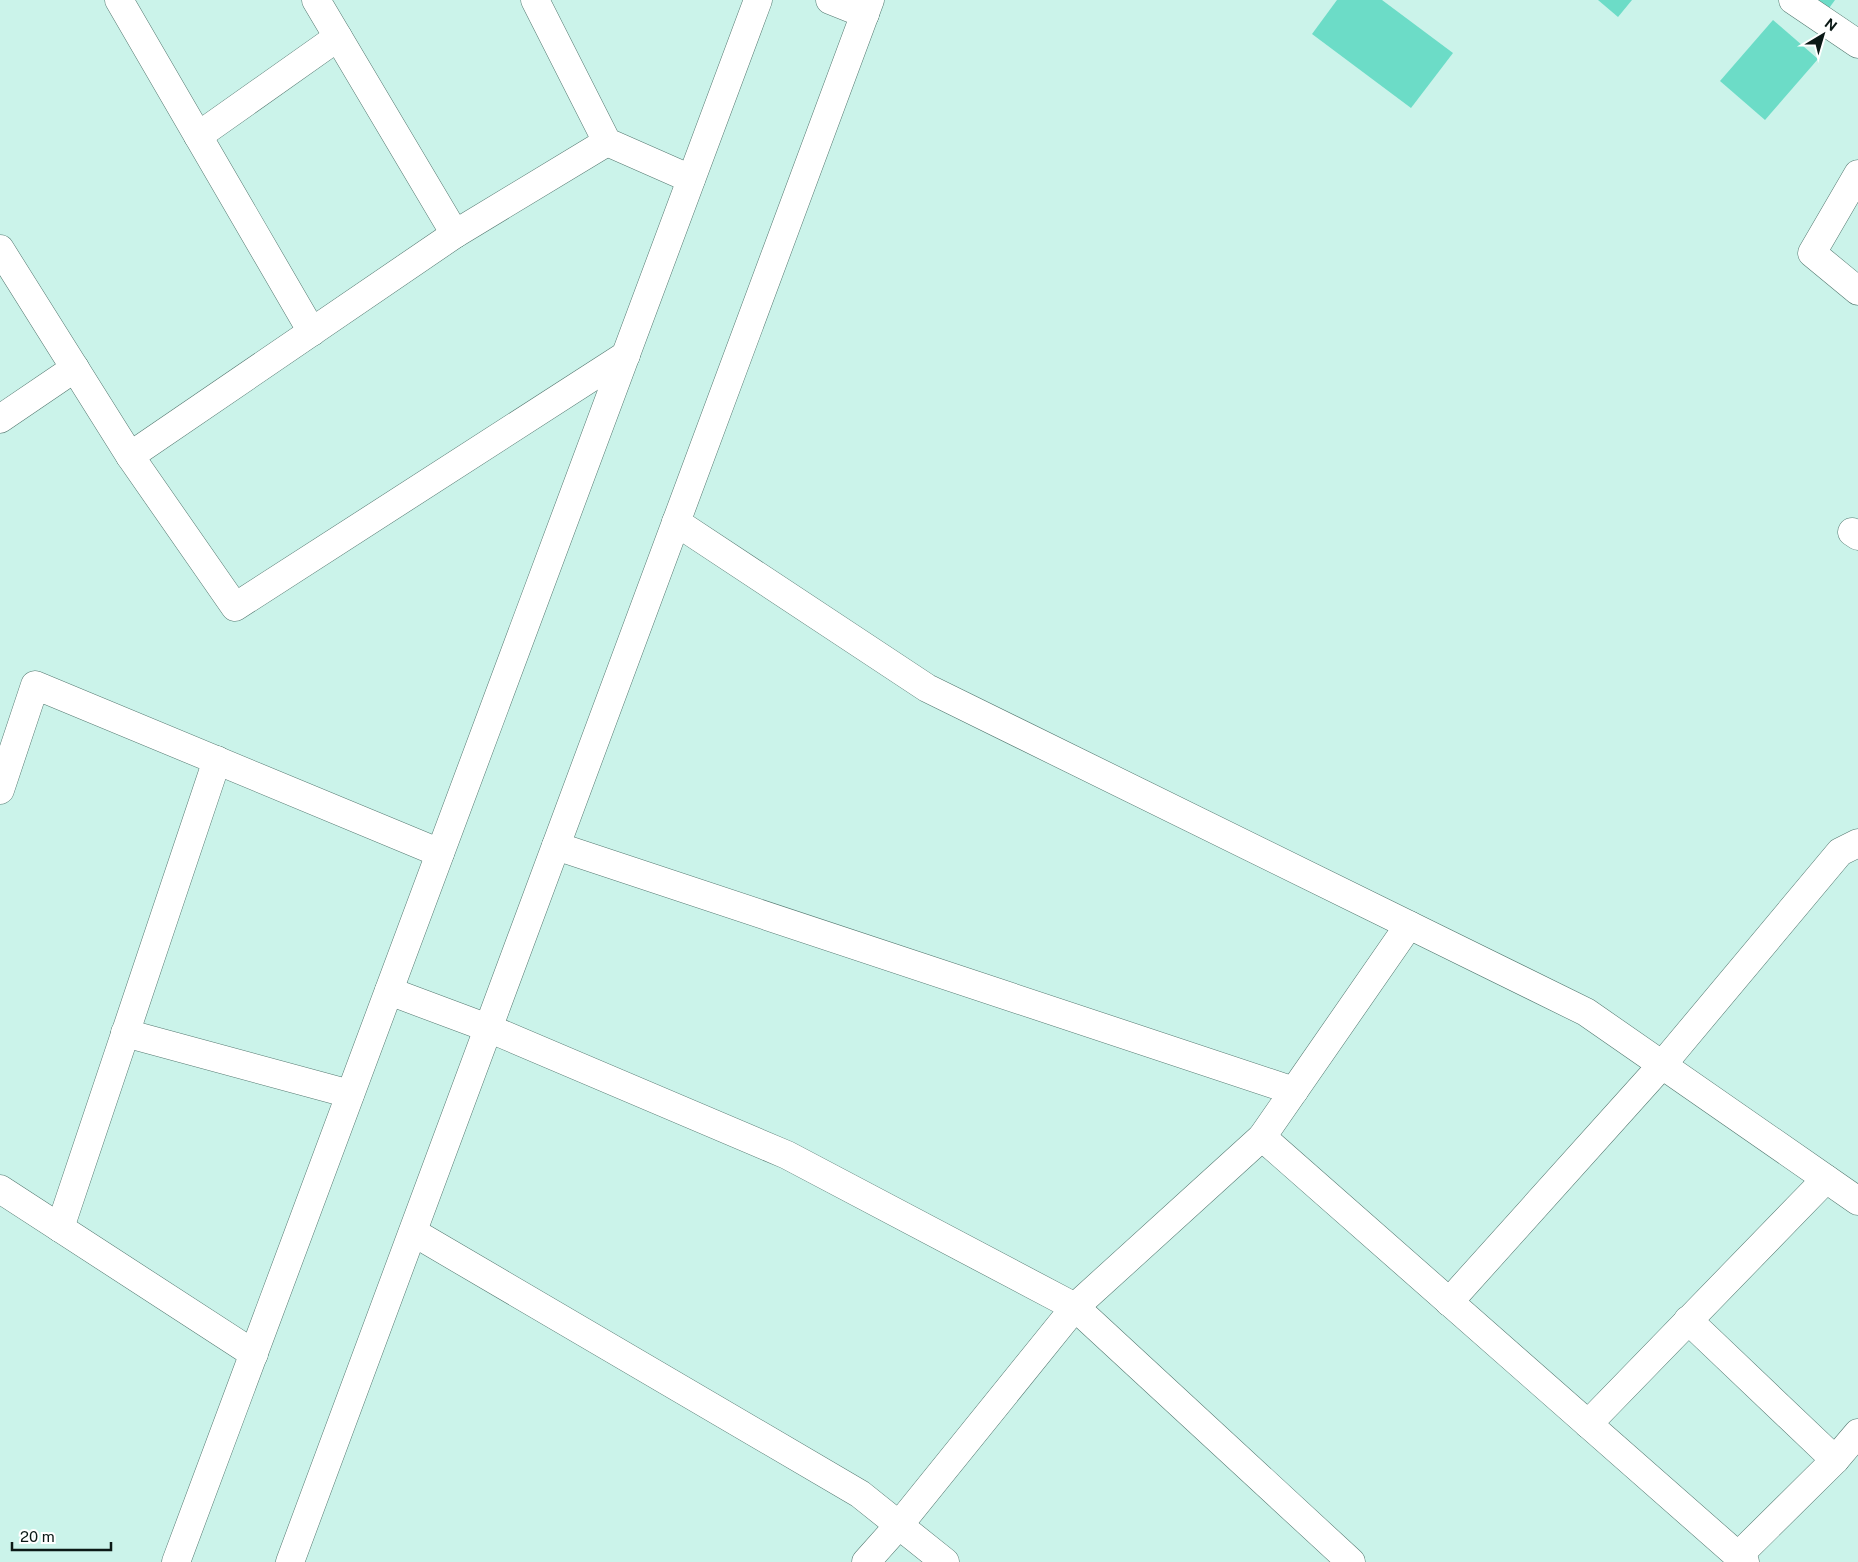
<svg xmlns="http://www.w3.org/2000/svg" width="1858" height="1562" font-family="'Public Sans',sans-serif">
<rect width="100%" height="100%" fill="#cbf3ea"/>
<g fill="#6cdcc7">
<path d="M1337 0H1382L1453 53 1411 108 1312 34Z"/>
<path d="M1598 0H1632L1618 17Z"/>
<path d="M1804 0H1835L1824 15Z"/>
<path d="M1773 20 1818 59 1765 120 1720 81Z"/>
</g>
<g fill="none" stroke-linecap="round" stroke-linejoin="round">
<g stroke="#547870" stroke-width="29">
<g id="minor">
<path d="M119 0 312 332"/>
<path d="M316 0 455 234"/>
<path d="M535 0 607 142 691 179"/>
<path d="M830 0 865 14"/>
<path d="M1793 0 1858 44"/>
<path d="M198 136 338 37"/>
<path d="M1858 174 1812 253 1858 291"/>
<path d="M0 249 130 456 235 607 626 355"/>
<path d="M0 419 75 368"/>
<path d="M130 456 455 234 607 142"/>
<path d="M676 522 927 688 1586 1012 1858 1201"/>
<path d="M1852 532 1858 536"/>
<path d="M0 790 35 685 440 853"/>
<path d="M556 846 1294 1091"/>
<path d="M389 991 488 1028 787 1155 1075 1307 1351 1562"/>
<path d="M125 1033 350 1094"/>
<path d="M1262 1137 1745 1562"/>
<path d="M0 1189 254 1354"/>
<path d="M60 1228 217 760"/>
<path d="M413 1232 860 1494 945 1562"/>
<path d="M1449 1302 1662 1065 1840 852 1858 843"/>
<path d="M1688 1320 1835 1460"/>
<path d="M1588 1424 1826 1179"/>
<path d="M1738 1556 1835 1460 1858 1433"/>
<path d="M176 1562 758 0"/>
<path d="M290 1562 870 0"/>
<path d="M866 1562 899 1525 1075 1307 1262 1137 1409 925"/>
</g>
</g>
<use href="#minor" stroke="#fff" stroke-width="28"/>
</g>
<g transform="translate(1823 35) rotate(38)" stroke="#ffffff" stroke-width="4" paint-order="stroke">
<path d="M0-4L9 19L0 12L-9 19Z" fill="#0b1916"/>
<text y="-8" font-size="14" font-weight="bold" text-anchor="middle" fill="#0b1916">N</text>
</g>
<path d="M12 1542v8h99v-8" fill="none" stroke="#0b1916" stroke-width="2.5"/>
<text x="20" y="1542" font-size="15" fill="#0b1916" stroke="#ffffff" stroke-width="4" paint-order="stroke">20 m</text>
</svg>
